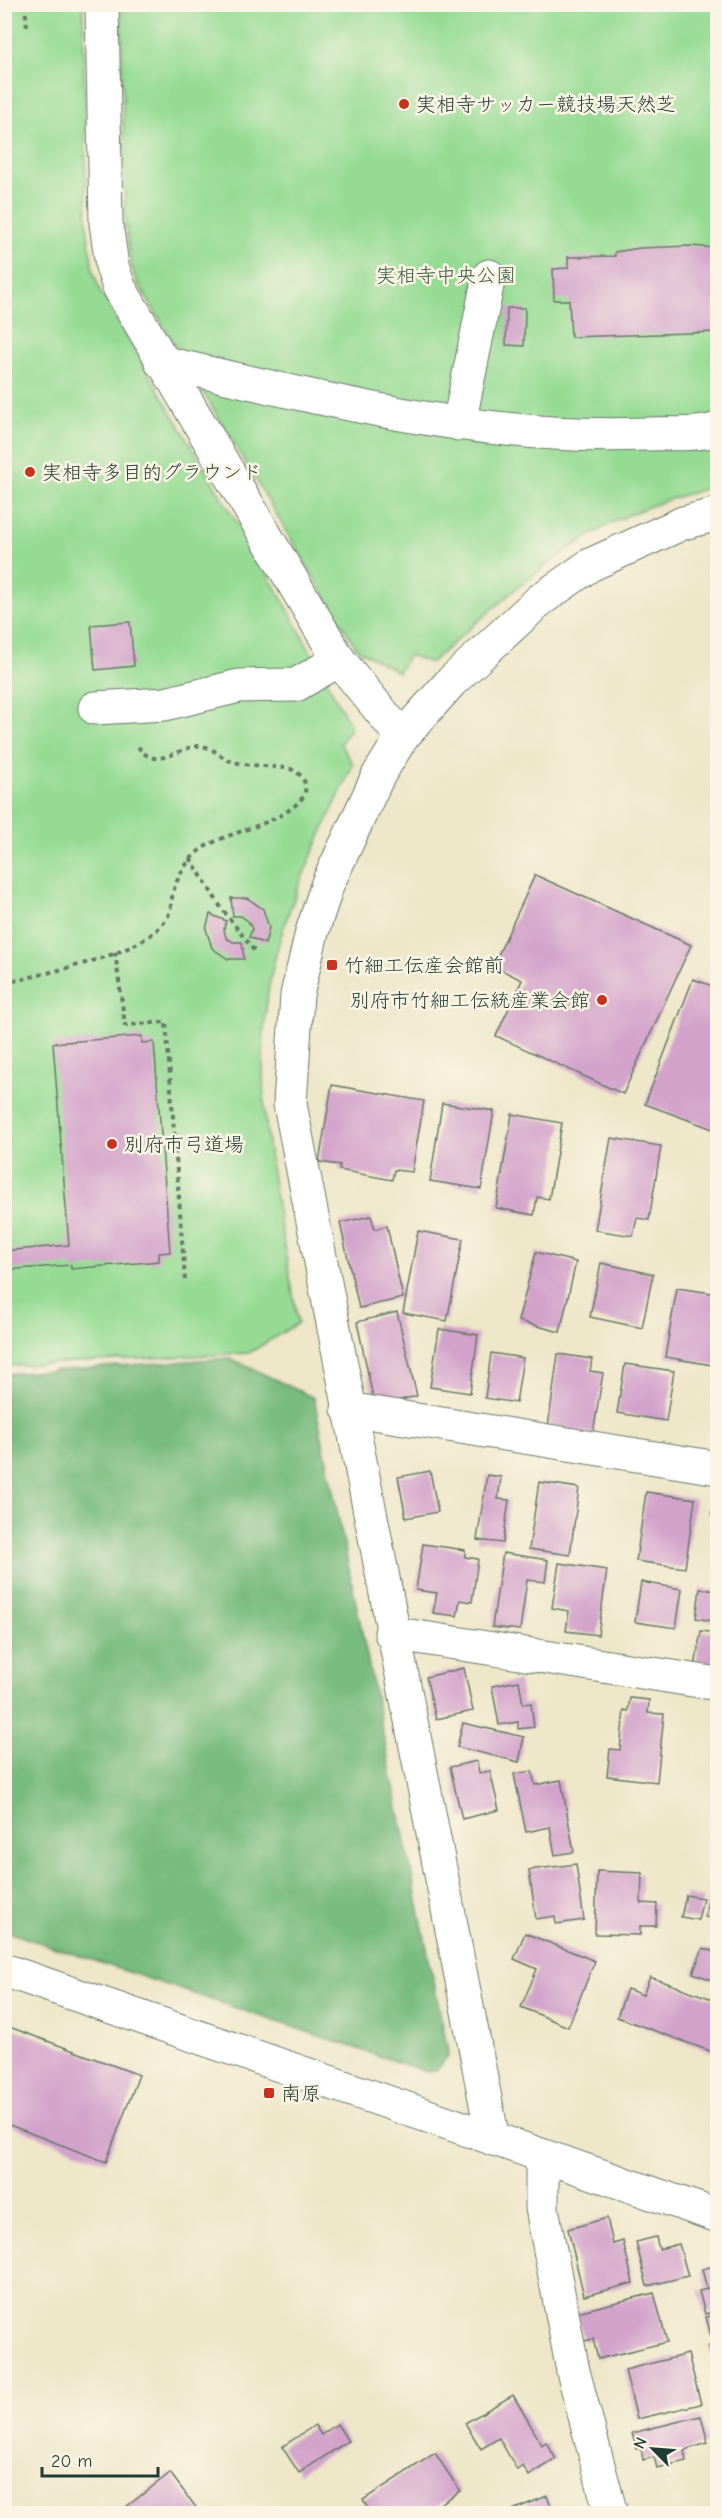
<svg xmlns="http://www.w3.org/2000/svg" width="722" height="2518" font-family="'Comic Neue','Klee One',sans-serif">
<rect width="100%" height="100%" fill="#fcf5e5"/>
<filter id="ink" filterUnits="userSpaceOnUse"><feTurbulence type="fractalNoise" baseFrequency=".0167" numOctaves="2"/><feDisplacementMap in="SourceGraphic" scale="12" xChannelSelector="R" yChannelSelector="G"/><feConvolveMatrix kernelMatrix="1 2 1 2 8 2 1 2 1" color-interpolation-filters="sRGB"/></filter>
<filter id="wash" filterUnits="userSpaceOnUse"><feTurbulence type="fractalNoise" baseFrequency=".008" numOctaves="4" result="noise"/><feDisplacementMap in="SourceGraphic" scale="24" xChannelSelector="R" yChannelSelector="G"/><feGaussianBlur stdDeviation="1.35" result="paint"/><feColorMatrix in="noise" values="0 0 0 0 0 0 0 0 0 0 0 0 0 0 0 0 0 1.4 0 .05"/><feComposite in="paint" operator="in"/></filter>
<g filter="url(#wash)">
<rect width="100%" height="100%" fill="#ede6c8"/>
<g fill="#96db94" stroke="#5a8c64" stroke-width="1.5">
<path d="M5 5H83L87 226 93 271 101 293 289 611 351 727 340 744 353 764C324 831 287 899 272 971 247 1088 279 1208 298 1323L249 1353 5 1366Z"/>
<path d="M121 5H717V486C673 497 628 511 589 536 531 571 482 619 430 663L409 655 398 672 357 649 136 280 130 261 125 220Z"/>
</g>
<path fill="#78bb7e" stroke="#4c7c59" stroke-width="1.5" d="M230 1358 314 1398 447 2046 448 2056 436 2070 427 2072 5 1931V1374Z"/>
<g id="blocks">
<g fill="#d2a2cb">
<path d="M691 246 716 248 718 252V332L571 337 569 300H554L553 269 568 268V257L615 256V252L640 248Z"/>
<path d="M507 308H525L524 346 506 345Z"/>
<path d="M130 622 134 666 95 670 91 625Z"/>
<path d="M535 875 691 945 623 1094 496 1036 522 980 493 966Z"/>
<path d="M231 898H247L263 909 269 928 265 944 249 937 252 929 248 921 241 916H233Z"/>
<path d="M210 914 226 921 224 929 226 938 233 942H242L244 959H228L212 948 206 929Z"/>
<path d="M693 979 718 988V1131L645 1104Z"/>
<path d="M142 1036V1043L154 1042 170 1252 159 1253V1261L71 1269V1265L4 1270V1251L69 1245 53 1043Z"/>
<path d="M332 1085 424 1101 412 1172 394 1170 392 1180 339 1170 340 1165 319 1162Z"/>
<path d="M442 1103 494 1111 481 1189 430 1181Z"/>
<path d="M512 1114 562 1123 549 1199 537 1197 534 1215 496 1208Z"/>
<path d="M611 1138 661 1146 649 1220 637 1218 633 1236 595 1230Z"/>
<path d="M371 1216 375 1229 387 1226 403 1298 359 1308 340 1223Z"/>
<path d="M418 1231 463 1239 447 1321 403 1313Z"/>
<path d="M536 1252 576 1262 560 1332 518 1321Z"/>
<path d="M601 1263 653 1274 642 1328 590 1317Z"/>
<path d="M677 1288 718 1294V1366L665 1357Z"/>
<path d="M397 1312 417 1396 375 1406 357 1322Z"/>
<path d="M439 1329 478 1335 470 1393 430 1387Z"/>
<path d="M491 1353 523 1358 516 1403 485 1398Z"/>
<path d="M558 1354 592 1359 590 1371 603 1373 593 1434 548 1427Z"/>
<path d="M625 1364 674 1371 666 1421 617 1413Z"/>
<path d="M430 1471 438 1512 406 1518 398 1477Z"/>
<path d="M487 1475 501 1477 498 1499 509 1500 503 1543 477 1540Z"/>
<path d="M539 1482 579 1488 570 1555 529 1549Z"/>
<path d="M646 1492 695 1499 685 1568 636 1561Z"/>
<path d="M717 1494H718V1516L711 1514Z"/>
<path d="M423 1544 465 1550V1557L478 1559 472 1602 460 1600 457 1616 433 1613 437 1593 416 1590Z"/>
<path d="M503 1553 548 1560 545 1582 527 1580 520 1630 492 1627Z"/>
<path d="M559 1563 607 1570 598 1635 566 1631 569 1611 552 1608Z"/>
<path d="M641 1582 682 1589 676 1628 635 1622Z"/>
<path d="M700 1589 718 1591V1622L696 1618Z"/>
<path d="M701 1631 718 1633V1676L694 1673Z"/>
<path d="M464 1668 473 1711 436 1719 426 1677Z"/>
<path d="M519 1681 523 1704 531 1703 534 1727 518 1729V1722L499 1725 492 1686Z"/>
<path d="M630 1698 649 1700 648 1713 664 1714 657 1782 607 1776 610 1749 620 1750 624 1710 628 1711Z"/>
<path d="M463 1723 524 1737 519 1762 457 1747Z"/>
<path d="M477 1761 479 1773 490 1771 499 1810 462 1819 450 1767Z"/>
<path d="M532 1771 535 1785 561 1780 574 1852 555 1855 550 1827 526 1832 514 1774Z"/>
<path d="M716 1831H718V1854L712 1853Z"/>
<path d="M576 1864 584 1920 556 1924 555 1916 536 1919 529 1870Z"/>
<path d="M597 1871 642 1873 641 1903 657 1904 656 1926H640V1935L595 1934Z"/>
<path d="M713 1873 718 1874V1920L705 1917Z"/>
<path d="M686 1895 703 1898 698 1920 681 1917Z"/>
<path d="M525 1933 595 1961 568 2027 521 2007 537 1969 514 1959Z"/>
<path d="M718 1938V1982L693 1973 703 1948 712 1951Z"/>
<path d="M650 1977 718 2001V2054L617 2017 627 1989 643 1995Z"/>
<path d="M4 2025 139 2075 106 2162 4 2123Z"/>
<path d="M607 2218 613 2244 623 2241 633 2283 584 2296 568 2229Z"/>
<path d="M656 2237 659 2249 679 2244 688 2276 647 2286 636 2242Z"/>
<path d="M718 2265V2310L705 2314 699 2291 707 2289 702 2269Z"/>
<path d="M654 2293 667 2342 598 2359 593 2339 584 2341 577 2312Z"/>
<path d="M718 2314V2335L711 2336 706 2317Z"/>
<path d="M718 2344V2377H717L709 2346Z"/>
<path d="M688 2354 701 2404 637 2419 625 2370Z"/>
<path d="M513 2395 542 2445 546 2442 556 2459 529 2476 523 2466 517 2470 499 2438 481 2449 465 2423Z"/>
<path d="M701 2416 708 2443 684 2450 686 2461 657 2468 654 2457 643 2460 641 2448 637 2449 632 2433Z"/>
<path d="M337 2424 348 2441 299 2473 282 2447 315 2425 321 2435Z"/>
<path d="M435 2453 460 2491 425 2514H371L363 2500Z"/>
<path d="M170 2473 201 2514H117Z"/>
<path d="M547 2496 554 2514H505V2513Z"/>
</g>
</g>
</g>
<g filter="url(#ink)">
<use href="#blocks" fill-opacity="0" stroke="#677868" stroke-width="1.5"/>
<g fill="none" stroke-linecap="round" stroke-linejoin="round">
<g stroke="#677868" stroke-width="35">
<g id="minor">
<path d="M102 4 106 223 112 266 119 287 339 660 402 737"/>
<path d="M161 362C320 398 481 441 645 434 668 433 696 436 718 429"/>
<path d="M459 424 489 276"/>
<path d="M95 708 165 704 239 686 296 685 339 660"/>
<path d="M348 1409 718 1468"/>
<path d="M391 1633 718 1684"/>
<path d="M4 1970 718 2216"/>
<path d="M493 2139 290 1104 297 995 312 932 328 883 378 776 402 737 451 682 540 600 590 565 683 523 718 514"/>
<path d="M542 2156V2208L573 2371 611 2514"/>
</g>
</g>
<g stroke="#677868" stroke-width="4" stroke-dasharray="4.5 4.5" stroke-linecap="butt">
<path d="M25 4 27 29"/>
<path d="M190 858 220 906 255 952"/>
<path d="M115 952 125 1025 166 1022 185 1280"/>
<path d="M4 982 20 980C61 968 147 955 168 916 172 908 171 897 174 889 179 874 189 857 203 848 233 829 281 826 304 796 308 783 303 775 291 769 274 766 245 766 231 761 219 757 212 745 197 746 177 748 153 774 136 743"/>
</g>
<use href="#minor" stroke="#fff" stroke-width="33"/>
</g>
</g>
<g fill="#c8321e" stroke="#fcf5e5" stroke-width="2">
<circle cx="404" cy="104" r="6"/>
<circle cx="30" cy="472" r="6"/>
<rect x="326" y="959" width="12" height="12" rx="3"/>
<circle cx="602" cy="1000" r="6"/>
<circle cx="112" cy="1144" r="6"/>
<rect x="263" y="2087" width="12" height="12" rx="3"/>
</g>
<g text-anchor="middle" stroke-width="5" stroke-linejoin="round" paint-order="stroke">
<g font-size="20" fill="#1f3d34" stroke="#fcf5e5" text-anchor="start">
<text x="416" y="111">実相寺サッカー競技場天然芝</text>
<text x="42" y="479">実相寺多目的グラウンド</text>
<text x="344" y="972">竹細工伝産会館前</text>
<text x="590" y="1007" text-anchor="end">別府市竹細工伝統産業会館</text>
<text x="124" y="1151">別府市弓道場</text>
<text x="281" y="2100">南原</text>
</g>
<g font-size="20" fill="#375d47" stroke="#fcf5e5">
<text x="446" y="282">実相寺中央公園</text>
</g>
</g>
<rect width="722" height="2518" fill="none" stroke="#fcf5e5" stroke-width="24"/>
<g transform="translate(653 2449) rotate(295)" stroke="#fcf5e5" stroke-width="4.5" paint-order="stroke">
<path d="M0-4.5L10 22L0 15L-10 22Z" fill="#1f3d34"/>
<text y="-9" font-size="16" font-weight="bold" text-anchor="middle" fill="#1f3d34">N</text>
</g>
<path d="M42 2467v9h116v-9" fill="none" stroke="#1f3d34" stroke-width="3"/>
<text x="51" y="2467" font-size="18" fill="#1f3d34" stroke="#fcf5e5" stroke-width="4.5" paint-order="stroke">20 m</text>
</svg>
